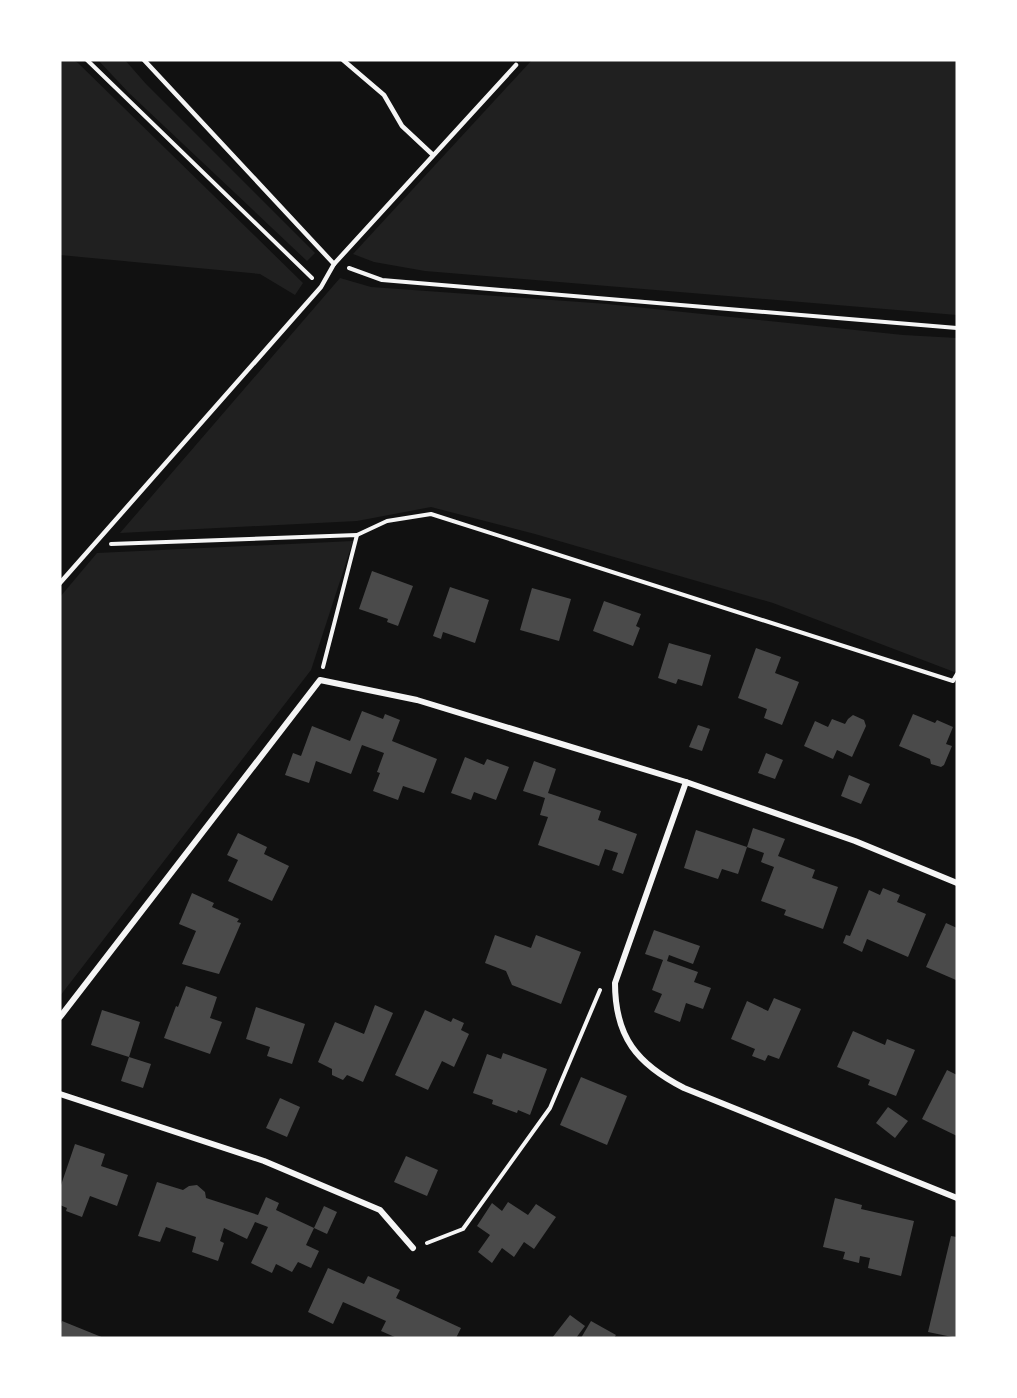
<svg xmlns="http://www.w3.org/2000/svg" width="1017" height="1398" font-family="'Exo 2',sans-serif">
<rect width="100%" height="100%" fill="#111"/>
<g fill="#202020">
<path d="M60 60H73L78 63 303 283 295 295 260 274 60 255Z"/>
<path d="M98 60H125L146 84 315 253 307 261 129 93Z"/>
<path d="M532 60H957V315L425 271 374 262 353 254Z"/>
<path d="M340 278 371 287 607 304 903 335 957 338V673L773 603 535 534 431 507 357 521 120 533Z"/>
<path d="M353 541 311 670 60 996V597L97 553Z"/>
</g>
<g fill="#4a4a4a">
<path d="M372 571 413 586 398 626 387 622 388 619 359 609Z"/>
<path d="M450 587 489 600 475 643 443 632 441 639 433 636Z"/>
<path d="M532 588 571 599 559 641 520 630Z"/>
<path d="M604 601 641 614 636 626 640 628 633 646 593 631Z"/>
<path d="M669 643 711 655 702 686 678 679 676 684 658 678Z"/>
<path d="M756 648 781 657 775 673 799 682 782 725 764 718 767 709 738 698Z"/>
<path d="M362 711 383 719 385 714 400 720 392 741 437 759 424 793 403 786 398 800 373 791 380 773 377 772 384 753 362 745 351 774 316 761 309 783 285 775 293 753 301 756 312 726 350 741Z"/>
<path d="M913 714 935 723 937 720 953 727 946 744 952 746 944 765 941 767 931 764 930 759 899 746Z"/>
<path d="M853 715 864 720 866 726 852 757 837 750 833 759 804 746 815 721 828 727 832 719 845 724 848 719Z"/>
<path d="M698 725 710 729 702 751 689 747Z"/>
<path d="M766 753 783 760 775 779 758 773Z"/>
<path d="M465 757 484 765 487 759 509 767 496 800 474 792 471 800 451 793Z"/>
<path d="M534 761 556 769 548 793 601 811 598 820 637 834 623 874 612 870 618 853 605 849 599 866 538 845 548 817 540 815 545 798 523 791Z"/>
<path d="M849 775 870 784 861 804 841 796Z"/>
<path d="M753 828 785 839 778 856 815 870 812 878 838 887 823 929 784 915 786 910 761 901 774 867 761 862 764 853 747 847Z"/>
<path d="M696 830 747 847 738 874 722 869 718 879 684 868Z"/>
<path d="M238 833 267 847 264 854 289 866 272 901 228 881 238 860 227 855Z"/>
<path d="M883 888 900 895 897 902 926 914 908 957 867 939 862 952 843 943 846 935 850 936 869 890 880 895Z"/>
<path d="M192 893 214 903 212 907 239 919 237 922 241 923 219 974 182 964 196 931 179 924Z"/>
<path d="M946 923 957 928 956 980 926 967Z"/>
<path d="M654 930 700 946 693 964 669 955 667 961 698 972 694 982 711 988 703 1009 686 1003 680 1022 654 1012 662 994 652 990 663 960 645 954Z"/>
<path d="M495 935 531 948 536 935 581 952 561 1004 512 985 506 971 485 963Z"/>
<path d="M186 986 217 997 210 1018 222 1022 210 1054 164 1038 176 1006 178 1007Z"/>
<path d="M774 998 801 1009 779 1059 768 1055 765 1061 752 1056 755 1049 731 1039 747 1001 768 1011Z"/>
<path d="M375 1005 393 1013 363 1082 347 1075 343 1080 332 1075V1069L318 1062 335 1022 364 1034Z"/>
<path d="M256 1007 305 1024 292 1064 267 1056 270 1047 246 1039Z"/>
<path d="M102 1010 140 1022 129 1057 91 1045Z"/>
<path d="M425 1010 451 1022 453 1018 464 1023 461 1030 469 1034 454 1067 442 1061 428 1090 395 1075Z"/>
<path d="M853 1031 885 1045 887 1039 915 1050 896 1096 868 1085 870 1080 837 1067Z"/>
<path d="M503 1053 547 1069 530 1115 518 1110 517 1113 492 1104 493 1100 473 1093 487 1054 501 1059Z"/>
<path d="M129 1057 151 1064 143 1088 121 1081Z"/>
<path d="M947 1070 957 1075V1136L922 1119Z"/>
<path d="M581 1077 627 1096 607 1145 560 1125Z"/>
<path d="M280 1098 300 1107 287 1137 266 1128Z"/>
<path d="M888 1107 908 1121 895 1138 876 1123Z"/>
<path d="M75 1144 105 1154 101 1166 128 1175 117 1206 90 1196 82 1217 66 1211 67 1208 60 1205V1188Z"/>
<path d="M406 1156 438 1170 427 1196 394 1182Z"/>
<path d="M157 1182 183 1190 189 1186 197 1185 205 1192 206 1198 258 1215 266 1197 279 1203 276 1210 314 1228 306 1245 319 1251 311 1268 298 1262 292 1272 276 1264 272 1273 251 1263 268 1227 255 1222 247 1239 224 1228 220 1241 224 1243 218 1261 192 1252 196 1237 166 1227 160 1242 138 1236Z"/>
<path d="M835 1198 862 1205 861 1209 914 1221 901 1276 868 1268 870 1258 860 1256 859 1263 843 1259 845 1252 823 1247Z"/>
<path d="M508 1202 528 1215 536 1204 556 1217 534 1249 524 1242 514 1257 502 1248 492 1263 478 1252 490 1235 477 1226 492 1203 502 1211Z"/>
<path d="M324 1206 337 1212 327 1234 314 1228Z"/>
<path d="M951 1236 957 1237V1338L928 1332Z"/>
<path d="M328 1268 364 1284 368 1276 400 1290 396 1298 461 1328 456 1338H397L381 1331 386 1321 343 1302 333 1324 308 1312Z"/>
<path d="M570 1315 585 1326 576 1338H552Z"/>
<path d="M62 1321 104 1338H60V1327Z"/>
<path d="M591 1321 616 1335 614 1338H581Z"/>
</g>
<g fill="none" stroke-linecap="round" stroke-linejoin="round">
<g stroke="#f5f5f5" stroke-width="4">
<path d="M87 60 312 278"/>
<path d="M349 268 382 280 957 328"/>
<path d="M357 535 387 521 431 514 953 681 957 674"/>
<path d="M111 544 357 535 323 667"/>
<path d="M427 1243 463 1229 550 1108 600 990"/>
</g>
<g stroke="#f5f5f5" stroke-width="4.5">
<path d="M144 60 334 264"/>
<path d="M343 60 384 95 402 126 433 155"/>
<path d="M60 583 321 287 334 264 516 65"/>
</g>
<g stroke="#f5f5f5" stroke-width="6">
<path d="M686 782 615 983C615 1037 637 1064 684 1088L957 1198"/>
<path d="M60 1017 320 680 417 700 686 782 855 841 957 883"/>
<path d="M60 1094 264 1161 380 1210 413 1248"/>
</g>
</g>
<rect width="1017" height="1398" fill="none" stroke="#ffffff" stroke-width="123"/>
</svg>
